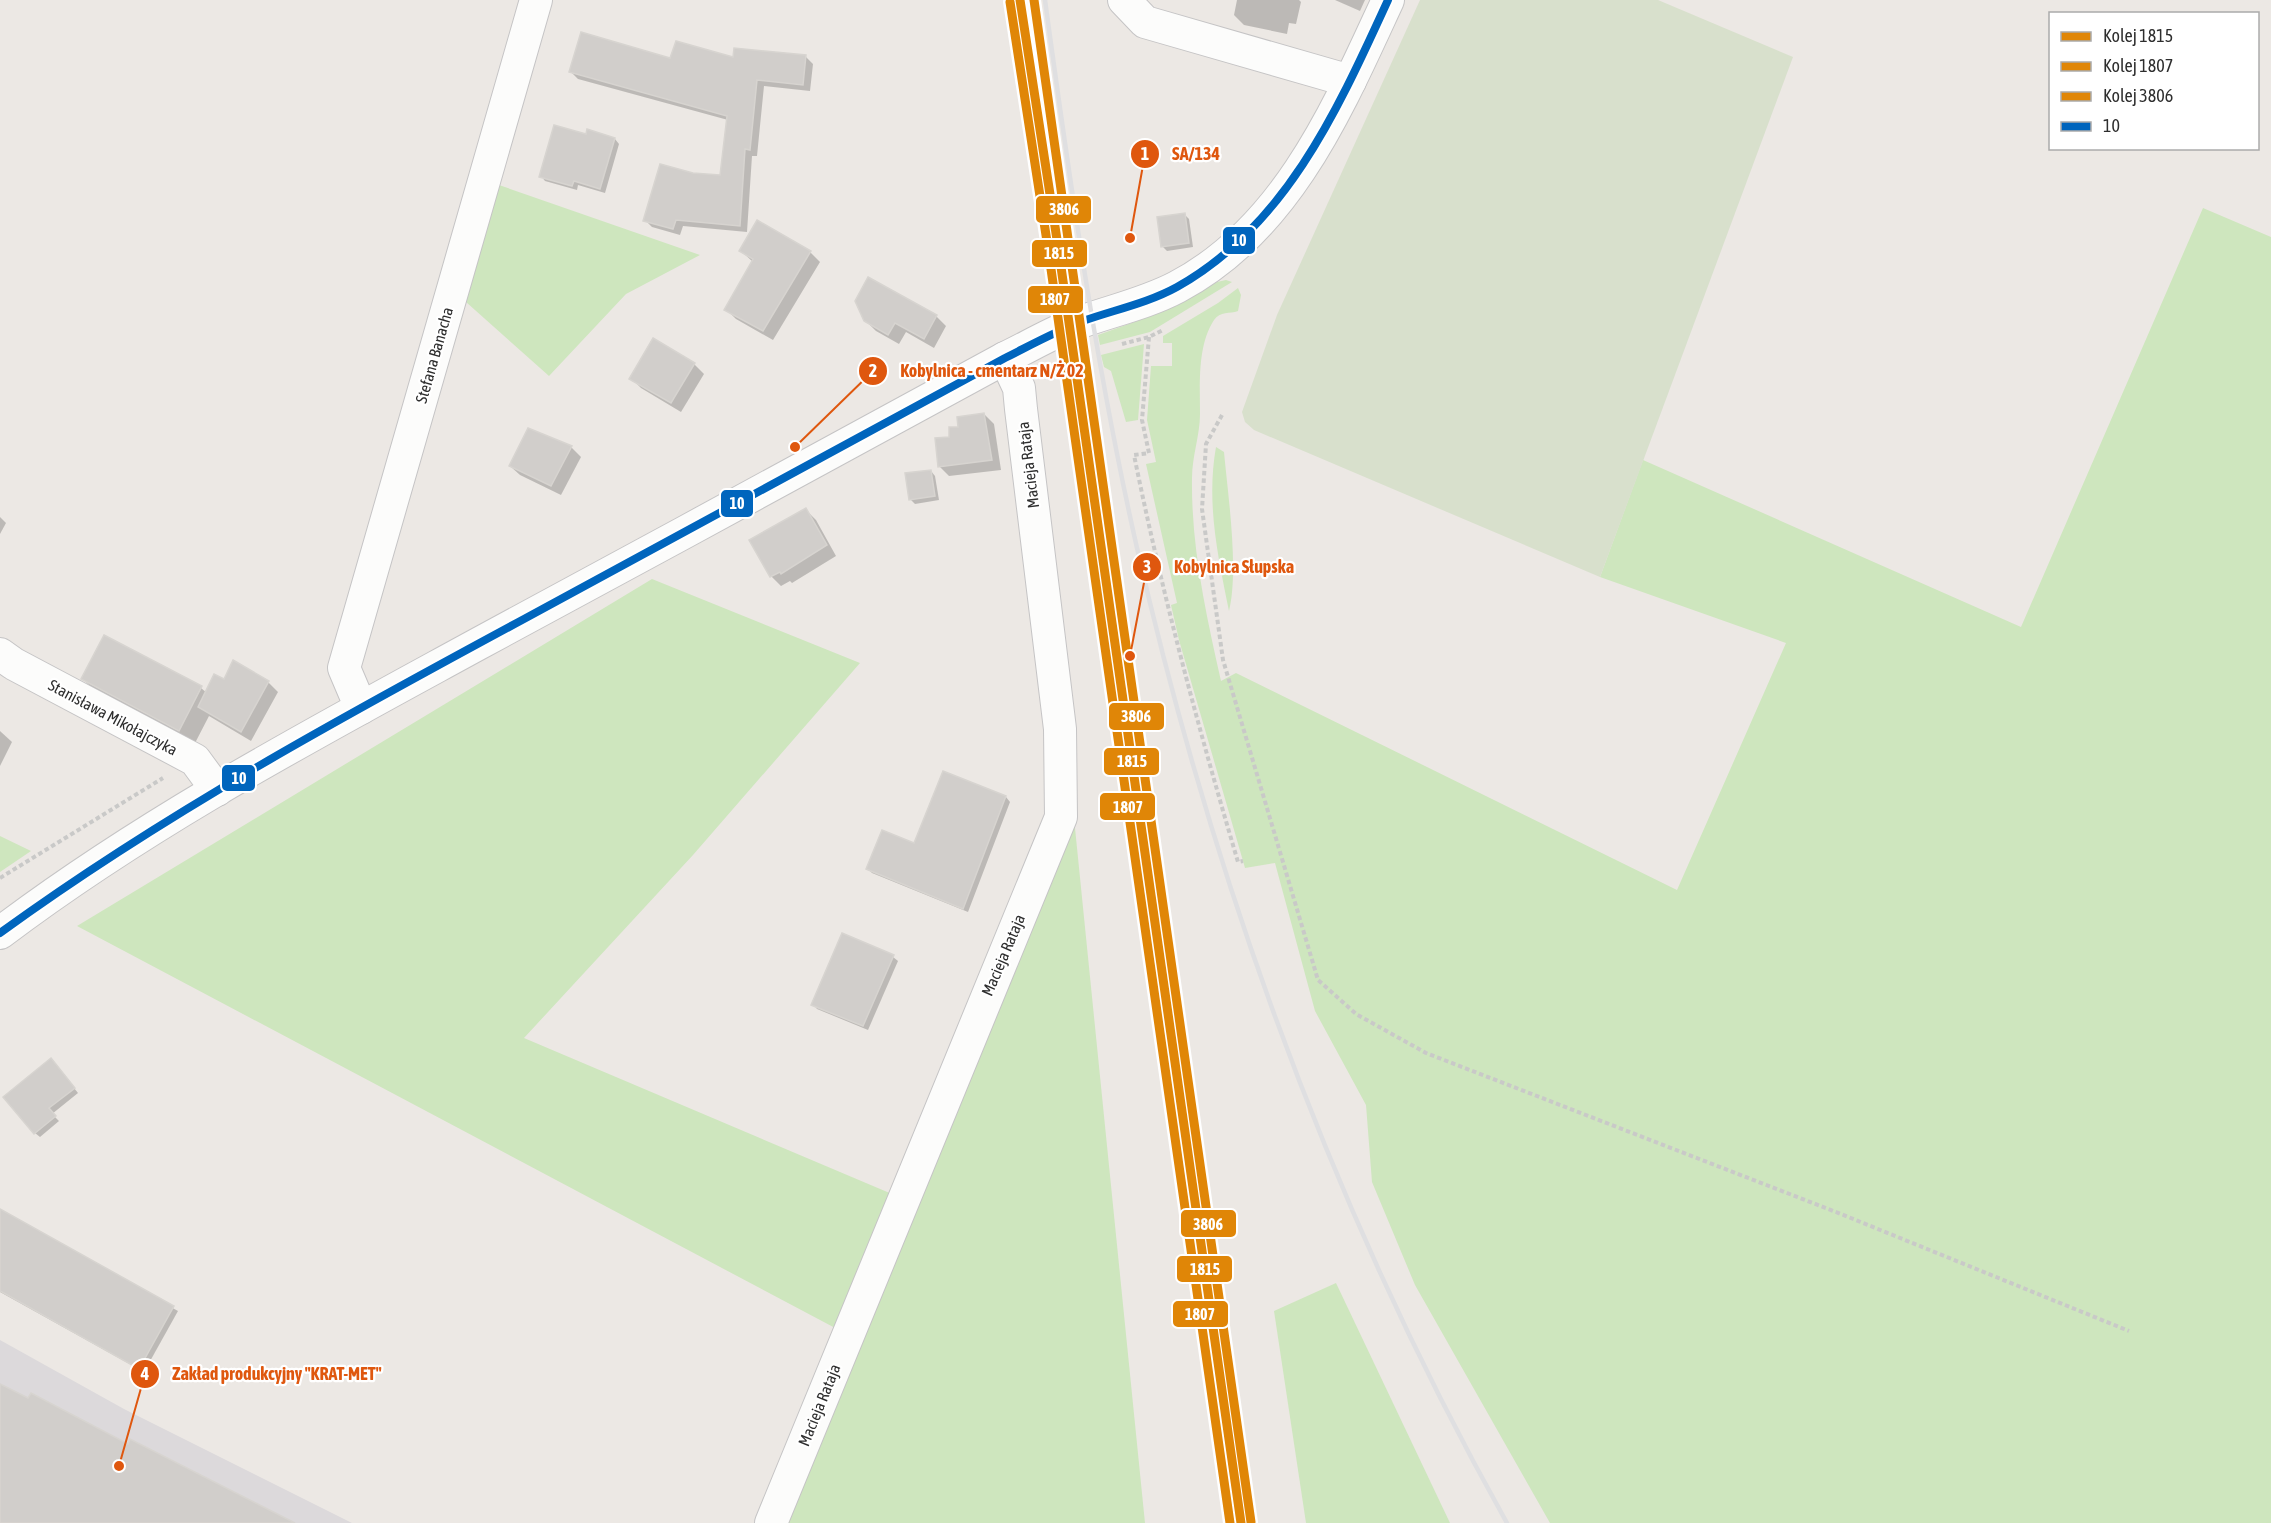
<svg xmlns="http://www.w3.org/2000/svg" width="2271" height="1523" font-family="'Asap Condensed',sans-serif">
<rect width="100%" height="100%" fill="#ece8e4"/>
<path fill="#dcd9db" d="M0 1340 124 1409 352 1523H0Z"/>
<g fill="#cee6be">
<path d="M499 185 700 255 626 294 549 376 466 302Z"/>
<path d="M2203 208 2271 237V1523H1550L1415 1285 1372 1182 1366 1105 1315 1011 1275 863 1245 868 1243 861 1179 640 1171 605 1177 603 1146 464 1156 462 1147 420 1151 366H1172V343H1163V336L1218 303 1238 288 1241 295 1238 311C1230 314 1220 311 1214 320 1197 346 1200 385 1200 414 1200 435 1192 456 1192 478 1191 547 1206 614 1221 681L1236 673 1677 890 1786 643 1600 577 1643 460 2021 627Z"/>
<path d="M1226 280 1232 282 1150 332 1100 345 1098 335 1154 315 1217 282Z"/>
<path d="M1144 344 1138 420 1126 422 1111 371 1104 367 1101 355Z"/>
<path d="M1216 447 1224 452C1228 495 1239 570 1229 611 1218 557 1206 503 1216 447Z"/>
<path d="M652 579 860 663 693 855 524 1038 892 1194 837 1329 77 926Z"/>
<path d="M1074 818 1145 1523H788Z"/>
<path d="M0 836 31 851 0 872Z"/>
<path d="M1336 1283 1450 1523H1306L1274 1311Z"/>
</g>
<path fill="#d8e0cc" d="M1420 0H1658L1793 57 1600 577 1254 430 1245 422 1242 412 1277 315Z"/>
<g fill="#0003">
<path d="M1237 0H1299L1301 2 1296 24 1289 23 1287 34 1244 25 1234 15Z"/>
<path d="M1335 0H1365L1360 11Z"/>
<path d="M806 57 813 64 810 91 764 86 757 156H752L747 232 683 226 680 235 652 227 645 220 693 175 722 176 728 120 578 79 571 72 671 59Z"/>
<path d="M587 136 615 139 619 144 605 193 578 185 577 190 545 181 541 176Z"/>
<path d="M1184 214 1189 219 1193 247 1167 251 1162 246Z"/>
<path d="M741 251 810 252 820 262 773 340 736 319 726 309 753 262Z"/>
<path d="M936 316 946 326 934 348 906 332 899 344 876 331 865 320Z"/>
<path d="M694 364 704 374 681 412 641 388 631 378Z"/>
<path d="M984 414 994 424 1001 470 949 476 939 466 951 438 959 428Z"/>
<path d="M571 447 581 457 561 495 520 475 510 466Z"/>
<path d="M931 471 935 476 939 500 915 504 911 500Z"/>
<path d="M806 510 816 520 836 556 792 583 790 581 781 586 771 576Z"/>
<path d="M0 517 6 523 0 534Z"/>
<path d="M83 679 201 688 207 693 225 681 268 682 278 692 251 741 209 716 194 745 98 694Z"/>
<path d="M0 731 12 742 0 766Z"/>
<path d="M944 773 1006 797 1010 802 968 912 872 873 868 869 915 845Z"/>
<path d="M893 957 898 961 868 1030 817 1009 813 1004Z"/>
<path d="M55 1064 78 1093 52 1114 59 1121 40 1137 35 1133Z"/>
<path d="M0 1211 178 1311 144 1372 0 1292Z"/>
</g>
<g fill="#d1cecb" stroke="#d7d4d0" stroke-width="1.5">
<path d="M581 32 670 58 676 41 733 57 734 48 806 55 803 85 757 80 750 150 745 149 740 226 676 220 673 229 643 221 660 164 693 173 720 175 727 116 569 72Z"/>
<path d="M554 125 586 134 587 129 615 138 600 189 574 181 572 186 539 177Z"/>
<path d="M1185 213 1189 243 1161 247 1157 217Z"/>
<path d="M757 220 811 251 763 331 724 310 753 259 739 251Z"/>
<path d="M868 277 937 315 924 339 895 323 888 335 864 321 855 301Z"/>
<path d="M653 338 695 363 671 403 629 379Z"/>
<path d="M984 413 992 460 938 467 935 438 949 437V427H958L957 417Z"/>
<path d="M528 428 572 446 551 486 509 466Z"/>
<path d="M931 470 935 496 909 500 905 473Z"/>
<path d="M806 508 827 545 781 574 780 572 770 577 749 540Z"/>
<path d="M104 635 202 686 179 731 81 679Z"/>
<path d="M233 660 269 681 241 732 198 707 214 674 224 679Z"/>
<path d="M943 771 1006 796 963 909 866 869 882 830 914 843Z"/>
<path d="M842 933 894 955 863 1026 811 1005Z"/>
<path d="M51 1058 75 1088 49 1108 56 1116 34 1134 3 1097Z"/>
<path d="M0 1209 174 1306 139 1369 0 1291Z"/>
<path d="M0 1384 28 1398 31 1393 128 1444 130 1439 295 1523H0Z"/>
</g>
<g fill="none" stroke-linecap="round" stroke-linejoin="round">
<g stroke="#c5c4c5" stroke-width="34">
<g id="minor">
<path d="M1124 0 1145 22 1350 81"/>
<path d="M0 654 14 664 195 760 217 790"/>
<path d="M361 708 344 668 536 0"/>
<path d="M0 933C148 821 315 733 478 644 654 549 829 454 1005 358 1026 348 1048 335 1070 326 1105 312 1143 305 1177 287 1287 229 1338 108 1388 0"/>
<path d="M771 1523 1061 817 1060 729 1021 409 1019 388 1005 358"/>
</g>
</g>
<g stroke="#c9c9c8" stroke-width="4" stroke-dasharray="4.5 3" stroke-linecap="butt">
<path d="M1149 337 1142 420 1149 453 1134 455C1162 593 1198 727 1238 862L1243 861"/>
<path d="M1122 344 1149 337 1163 330"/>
<path d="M1222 415 1206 444 1202 509 1223 660 1318 980 1356 1014 1426 1053 1836 1212 2129 1331"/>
<path d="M0 878 163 778"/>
</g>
<use href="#minor" stroke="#fcfcfb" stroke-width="32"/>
<path stroke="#dfdfe1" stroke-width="4.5" d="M1045 0C1070 183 1096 367 1137 548 1215 888 1336 1218 1507 1523"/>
<g stroke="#fff" stroke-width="12">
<path id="bus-1" d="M0 933C165 813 344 716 524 619 685 532 845 445 1005 358 1031 345 1056 331 1083 321 1114 310 1148 303 1177 287 1286 226 1338 109 1388 0"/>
</g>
<use href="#bus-1" stroke="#0065bd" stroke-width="8"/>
<g stroke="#fff" stroke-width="14">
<path id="rail-1" d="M1020 0 1058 246 1241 1523"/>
</g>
<g stroke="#fff" stroke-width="14">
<path id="rail-2" d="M1010 2 1048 248 1230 1523"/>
</g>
<g stroke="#fff" stroke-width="14">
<path id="rail-3" d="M1034 0 1251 1522"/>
</g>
<use href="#rail-1" stroke="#e08607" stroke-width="9"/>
<use href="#rail-2" stroke="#e08607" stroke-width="9"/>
<use href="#rail-3" stroke="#e08607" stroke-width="9"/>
</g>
<g text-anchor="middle" stroke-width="4.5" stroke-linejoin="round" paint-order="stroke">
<g font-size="16" fill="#2e2e2e" stroke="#fff">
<text transform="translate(434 355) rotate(-74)" y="6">Stefana Banacha</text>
<text transform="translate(1028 465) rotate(-97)" y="6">Macieja Rataja</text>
<text transform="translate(113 717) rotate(28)" y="6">Stanisława Mikołajczyka</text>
<text transform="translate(1003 955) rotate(-67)" y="6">Macieja Rataja</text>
<text transform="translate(819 1405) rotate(-68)" y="6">Macieja Rataja</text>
</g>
</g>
<path fill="none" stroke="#df570e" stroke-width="2" d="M1130 238L1145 154M795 447L873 371M1130 656L1147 567M119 1466L145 1374"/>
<g fill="#df570e" stroke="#fff" stroke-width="2">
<circle cx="1130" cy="238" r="6"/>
<circle cx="795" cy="447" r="6"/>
<circle cx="1130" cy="656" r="6"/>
<circle cx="119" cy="1466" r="6"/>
<circle cx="1145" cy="154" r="15"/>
<circle cx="873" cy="371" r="15"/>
<circle cx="1147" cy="567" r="15"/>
<circle cx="145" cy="1374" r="15"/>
</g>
<g font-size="18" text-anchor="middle" font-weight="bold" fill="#fff">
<text x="1145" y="160">1</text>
<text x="873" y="377">2</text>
<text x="1147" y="573">3</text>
<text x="145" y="1380">4</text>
</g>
<g font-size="18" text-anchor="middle" font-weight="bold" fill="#df570e" stroke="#fff" stroke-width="4.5" stroke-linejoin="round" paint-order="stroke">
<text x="1196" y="160">SA/134</text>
<text x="992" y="377">Kobylnica - cmentarz N/Ż 02</text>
<text x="1234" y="573">Kobylnica Słupska</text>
<text x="277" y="1380">Zakład produkcyjny "KRAT-MET"</text>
</g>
<g stroke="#fff" stroke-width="2">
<rect x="1035" y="195" width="57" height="29" rx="6" fill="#e08607"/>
<rect x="1222" y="226" width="34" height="29" rx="6" fill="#0065bd"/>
<rect x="1031" y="239" width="57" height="29" rx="6" fill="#e08607"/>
<rect x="1027" y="285" width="57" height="29" rx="6" fill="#e08607"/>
<rect x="720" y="489" width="34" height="29" rx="6" fill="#0065bd"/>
<rect x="1108" y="702" width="57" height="29" rx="6" fill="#e08607"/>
<rect x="1103" y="747" width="57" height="29" rx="6" fill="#e08607"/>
<rect x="221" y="764" width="35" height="28" rx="6" fill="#0065bd"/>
<rect x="1099" y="792" width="57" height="29" rx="6" fill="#e08607"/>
<rect x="1180" y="1209" width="57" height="29" rx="6" fill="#e08607"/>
<rect x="1176" y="1255" width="57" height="28" rx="6" fill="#e08607"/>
<rect x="1172" y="1300" width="57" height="28" rx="6" fill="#e08607"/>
</g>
<g font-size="16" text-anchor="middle" font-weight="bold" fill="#fff">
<text x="1064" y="215">3806</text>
<text x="1239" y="246">10</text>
<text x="1059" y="259">1815</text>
<text x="1055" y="305">1807</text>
<text x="737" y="509">10</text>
<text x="1136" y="722">3806</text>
<text x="1132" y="767">1815</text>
<text x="239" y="784">10</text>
<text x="1128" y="813">1807</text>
<text x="1208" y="1230">3806</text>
<text x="1205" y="1275">1815</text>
<text x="1200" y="1320">1807</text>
</g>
<rect x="2049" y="12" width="210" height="138" fill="#ffffff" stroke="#ababab" stroke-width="1.5"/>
<rect x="2061" y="32" width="30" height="9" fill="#e08607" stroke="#ababab" stroke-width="1.5"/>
<text x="2103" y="42" font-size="18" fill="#2e2e2e">Kolej 1815</text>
<rect x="2061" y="62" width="30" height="9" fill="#e08607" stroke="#ababab" stroke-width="1.5"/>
<text x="2103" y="72" font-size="18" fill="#2e2e2e">Kolej 1807</text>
<rect x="2061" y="92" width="30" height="9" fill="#e08607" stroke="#ababab" stroke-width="1.5"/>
<text x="2103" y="102" font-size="18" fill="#2e2e2e">Kolej 3806</text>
<rect x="2061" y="122" width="30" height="9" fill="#0065bd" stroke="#ababab" stroke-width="1.5"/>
<text x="2103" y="132" font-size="18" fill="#2e2e2e">10</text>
</svg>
